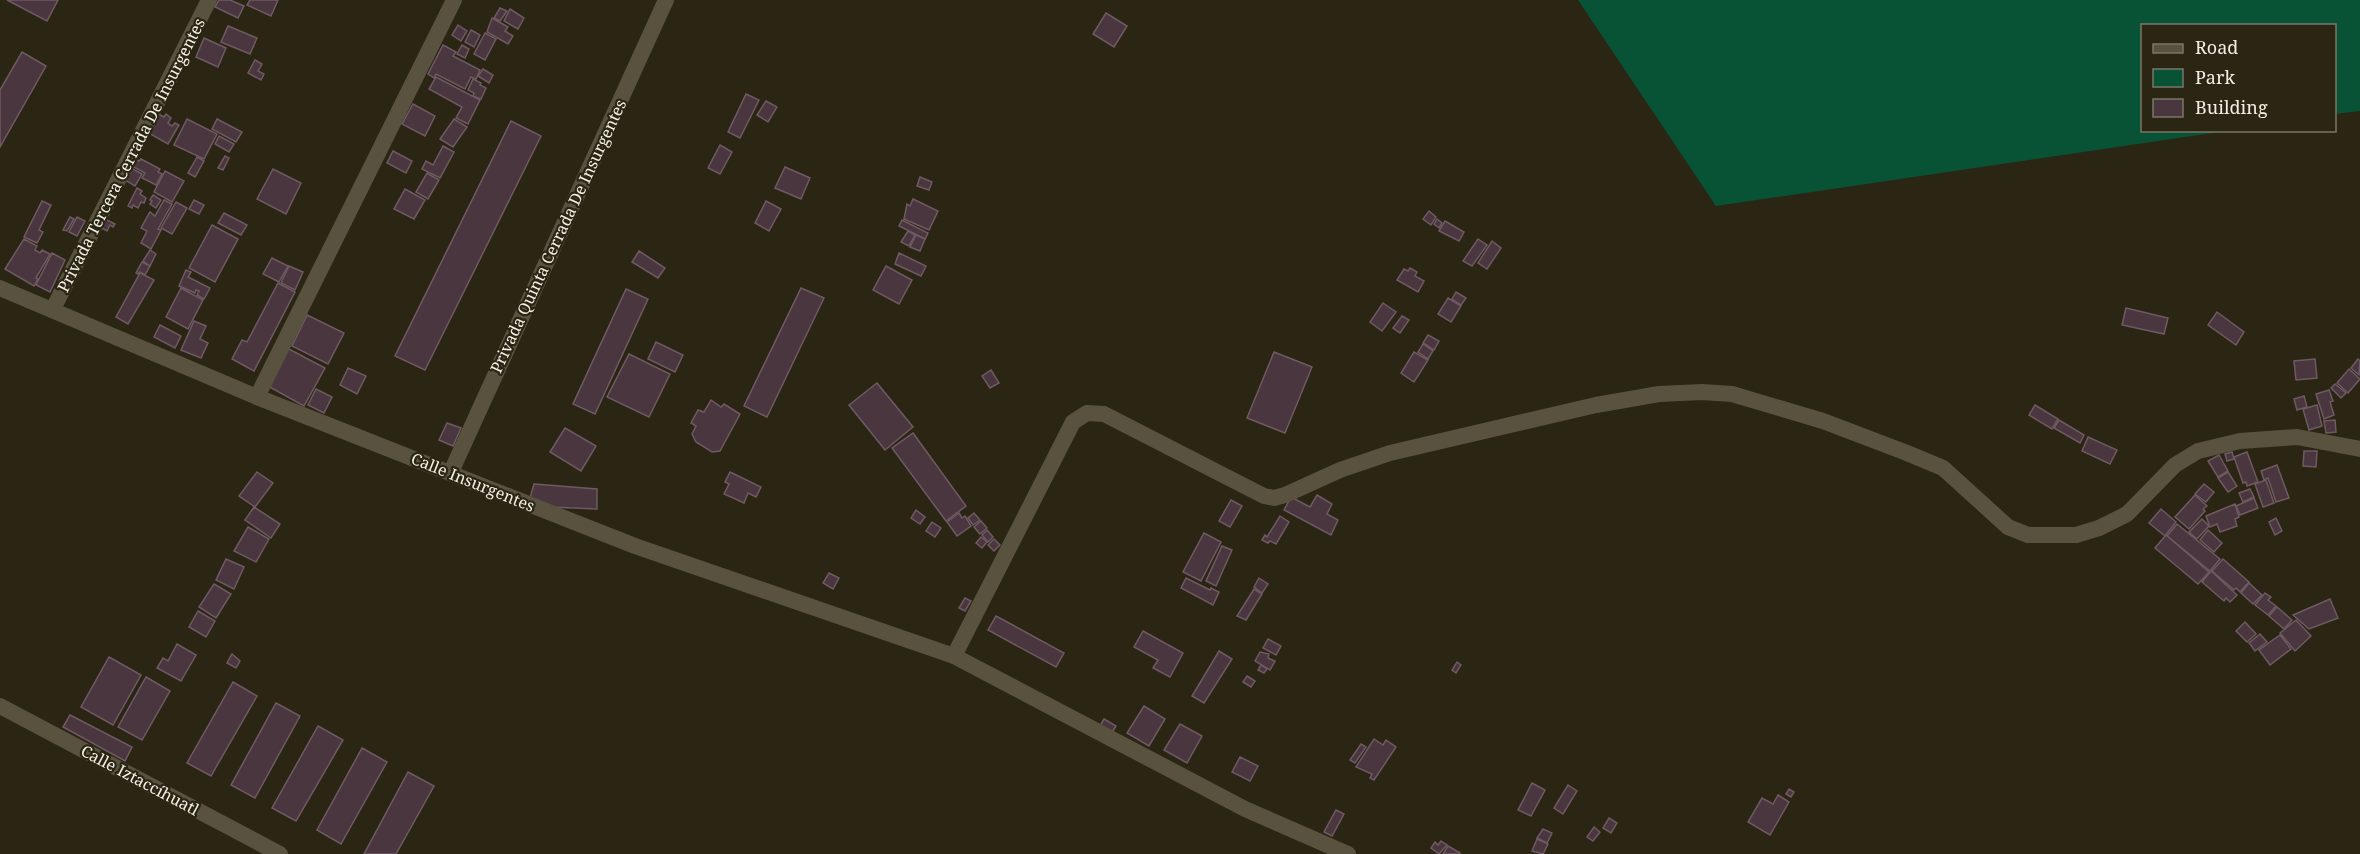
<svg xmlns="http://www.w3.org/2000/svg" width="2360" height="854" font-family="'Noto Serif',serif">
<rect width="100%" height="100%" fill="#2b2514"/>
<path fill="#085336" d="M1578 0H2360V111L2335 114 2334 26H2142V130L2226 131 1716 206Z"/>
<g fill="#49363e" stroke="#6f5a63" stroke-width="1.5">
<path d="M7 0H58L47 21Z"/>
<path d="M219 0H230L244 6 238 18 215 7Z"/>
<path d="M250 0H278L271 16 247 5Z"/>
<path d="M500 8 507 11 500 21 494 18Z"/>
<path d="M510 9 524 18 518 29 504 21Z"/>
<path d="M1106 13 1127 26 1114 47 1093 34Z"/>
<path d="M492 18 508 27 505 31 513 36 508 44 487 32Z"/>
<path d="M458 25 467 31 461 41 452 35Z"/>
<path d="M228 26 257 38 250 54 221 42Z"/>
<path d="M471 30 480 35 474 47 465 42Z"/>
<path d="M485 33 496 39 485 60 474 54Z"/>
<path d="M204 38 226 48 218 67 196 57Z"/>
<path d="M443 45 456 52 453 56 480 70 476 79 471 77 465 89 436 74 434 78 428 74Z"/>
<path d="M462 45 469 49 465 58 457 54Z"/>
<path d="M22 52 46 66 0 147V90Z"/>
<path d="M255 60 262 64 258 71 264 74 261 80 248 73Z"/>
<path d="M483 69 493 75 489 83 478 76Z"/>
<path d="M436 77 480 100 468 124 456 118 462 107 429 89Z"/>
<path d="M473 79 481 83 480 85 486 88 481 99 473 96 474 93 468 90Z"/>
<path d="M746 94 759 100 740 138 728 132Z"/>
<path d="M766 101 777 107 768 122 757 115Z"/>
<path d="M413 104 435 116 425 136 402 124Z"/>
<path d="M158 114 164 117 166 114 171 118 168 123 172 126 175 123 179 125 168 144 147 132Z"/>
<path d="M187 119 217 134 204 159 174 145Z"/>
<path d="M217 119 242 132 236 142 212 129Z"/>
<path d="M454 119 467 127 453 147 440 139Z"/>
<path d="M511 121 541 136 425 370 395 356Z"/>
<path d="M219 136 234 144 229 152 215 144Z"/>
<path d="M720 145 732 152 720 174 708 168Z"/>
<path d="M443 146 454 152 440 178 422 169 426 161 433 165Z"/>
<path d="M393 151 412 161 406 173 387 163Z"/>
<path d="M225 156 229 158 223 170 218 168Z"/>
<path d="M197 157 204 161 195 177 188 173Z"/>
<path d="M135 159 139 161 141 159 160 169 158 172 162 174 156 185 142 178 145 173 132 166Z"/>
<path d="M785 167 810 178 801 199 775 188Z"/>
<path d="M131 168 142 174 135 186 125 180Z"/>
<path d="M273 169 301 183 286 214 257 199Z"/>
<path d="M165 171 184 181 172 202 154 192Z"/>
<path d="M427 173 439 180 428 199 416 192Z"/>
<path d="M920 177 932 182 929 190 917 186Z"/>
<path d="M137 188 142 191 140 194 146 198 144 203 141 202 138 208 133 205 132 208 128 206Z"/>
<path d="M405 189 425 200 414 219 394 209Z"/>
<path d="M153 195 161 200 156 208 150 204 152 201 150 200Z"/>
<path d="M913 199 938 211 929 230 904 219 907 204 910 206Z"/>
<path d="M164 200 172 204 158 229 161 230 151 249 141 243 147 231 141 228 150 212 155 216Z"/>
<path d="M194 200 204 205 199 214 189 209Z"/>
<path d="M42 201 51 205 39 230 43 232 37 243 24 237Z"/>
<path d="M766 201 781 209 769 231 755 223Z"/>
<path d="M176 202 187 208 172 234 161 228Z"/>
<path d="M1429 211 1436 217 1431 225 1423 219Z"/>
<path d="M224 213 247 225 241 235 218 223Z"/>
<path d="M70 217 74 219 67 231 63 230Z"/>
<path d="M77 217 85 221 77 236 69 232Z"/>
<path d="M105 219 115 224 113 227 110 225 107 231 100 227Z"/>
<path d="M1437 219 1442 223 1439 228 1434 224Z"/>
<path d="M902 220 928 233 925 239 899 226Z"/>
<path d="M1445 221 1464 232 1459 241 1439 231Z"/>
<path d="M212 225 238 239 215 282 189 268Z"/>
<path d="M908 231 915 235 909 246 901 242Z"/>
<path d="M916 235 925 239 920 251 910 247Z"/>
<path d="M24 239 37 246 35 250 40 253 42 250 50 254 36 278 38 279 34 286 5 269Z"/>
<path d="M1478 239 1487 245 1472 266 1463 261Z"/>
<path d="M1492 241 1501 248 1487 269 1478 263Z"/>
<path d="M150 250 156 254 150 266 143 261Z"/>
<path d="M639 251 665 268 658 278 632 262Z"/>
<path d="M52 253 65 260 50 292 36 285Z"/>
<path d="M899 253 926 266 921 276 895 264Z"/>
<path d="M272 258 288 266 279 282 263 274Z"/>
<path d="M142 262 150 266 145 275 140 272 138 274 136 273Z"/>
<path d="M289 266 303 272 295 290 281 283Z"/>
<path d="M886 266 912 280 899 304 873 290Z"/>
<path d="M1410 268 1417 272 1415 276 1424 281 1418 292 1397 280 1404 269 1408 271Z"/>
<path d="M186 270 191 272 188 277 210 288 204 299 197 295 199 291 196 290 195 293 179 286Z"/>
<path d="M140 273 154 280 128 324 116 317Z"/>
<path d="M278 283 295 292 254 371 232 359 242 340 247 342Z"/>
<path d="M181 288 203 300 188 329 166 317Z"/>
<path d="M801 288 824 298 767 417 744 406Z"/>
<path d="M626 289 648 299 595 414 573 404Z"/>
<path d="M1456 292 1466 298 1461 305 1452 299Z"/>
<path d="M1448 298 1461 306 1451 322 1438 314Z"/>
<path d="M1383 303 1396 312 1382 331 1370 322Z"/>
<path d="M2126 308 2168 318 2164 334 2122 325Z"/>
<path d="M2217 312 2244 332 2236 345 2208 325Z"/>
<path d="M307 315 344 333 328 364 292 346Z"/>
<path d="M1402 316 1409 320 1400 333 1393 328Z"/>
<path d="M194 321 206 326 200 339 208 343 201 358 181 350Z"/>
<path d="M160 325 181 336 175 348 154 337Z"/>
<path d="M1428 335 1439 341 1434 350 1423 343Z"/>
<path d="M656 342 683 355 675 372 648 359Z"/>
<path d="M1423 344 1433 351 1428 359 1418 352Z"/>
<path d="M287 348 325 368 304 406 266 385Z"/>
<path d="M1274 352 1312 367 1285 433 1247 418Z"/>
<path d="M1414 352 1428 360 1414 382 1401 373Z"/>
<path d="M629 354 670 374 649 417 607 397Z"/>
<path d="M2315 359 2317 378 2296 380 2294 361Z"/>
<path d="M2358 359 2360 361 2359 375 2351 368Z"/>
<path d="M348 368 366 376 357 394 340 385Z"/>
<path d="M2349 369 2360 379 2348 393 2337 383Z"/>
<path d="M991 370 999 383 990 388 982 376Z"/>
<path d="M877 383 913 427 885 450 849 405Z"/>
<path d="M2335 384 2346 393 2341 398 2331 388Z"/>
<path d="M316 389 332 397 324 413 308 405Z"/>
<path d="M2329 390 2333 401 2330 402 2334 415 2324 419 2316 394Z"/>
<path d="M2304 396 2307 407 2297 410 2294 399Z"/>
<path d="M711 400 721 407 724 404 740 414 720 451 712 452 696 442 692 434 696 426 691 423 698 410 704 412Z"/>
<path d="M2035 405 2058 419 2052 429 2029 415Z"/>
<path d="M2317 405 2322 426 2309 430 2303 409Z"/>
<path d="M2059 420 2084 435 2080 443 2054 428Z"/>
<path d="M2335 420 2336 432 2326 433 2324 421Z"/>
<path d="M447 423 461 428 453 446 439 440Z"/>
<path d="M565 428 596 446 581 471 550 452Z"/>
<path d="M913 433 966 506 946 521 892 448Z"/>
<path d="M2088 437 2117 450 2110 464 2082 451Z"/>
<path d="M2304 451H2317L2316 467 2303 466Z"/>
<path d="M2232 452 2234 459 2227 461 2225 454Z"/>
<path d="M2247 452 2258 482 2247 486 2246 482 2243 483 2234 457Z"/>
<path d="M2219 455 2228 471 2218 477 2208 461Z"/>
<path d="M2277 465 2289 498 2276 502 2268 478 2264 480 2261 471Z"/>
<path d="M257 472 273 483 255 507 239 496Z"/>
<path d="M730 472 761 487 756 497 748 493 744 503 724 494 729 484 725 482Z"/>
<path d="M2228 472 2237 486 2228 492 2218 478Z"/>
<path d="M2266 480 2274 503 2263 507 2255 484Z"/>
<path d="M534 484 597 489V509L549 507 530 498Z"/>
<path d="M2204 484 2214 492 2206 502 2195 494Z"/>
<path d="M2250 489 2254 497 2243 502 2239 493Z"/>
<path d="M1317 495 1332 504 1327 514 1338 520 1331 535 1284 510 1291 497 1310 507Z"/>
<path d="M2195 495 2207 506 2203 509 2205 511 2189 529 2175 517Z"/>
<path d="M2254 498 2258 508 2240 515 2236 506Z"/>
<path d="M1231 500 1242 506 1230 527 1219 521Z"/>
<path d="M2235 504 2239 517 2235 519 2237 526 2220 532 2217 524 2210 527 2206 516Z"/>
<path d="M254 507 280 524 271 538 245 520Z"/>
<path d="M2161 509 2176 522 2165 536 2149 523Z"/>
<path d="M916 510 925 517 920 524 911 518Z"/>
<path d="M959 513 962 518 965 516 971 526 957 536 947 522Z"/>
<path d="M974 513 980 520 973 525 968 518Z"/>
<path d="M1280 516 1289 522 1276 544 1270 541 1268 543 1262 540 1265 535 1267 537Z"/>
<path d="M2276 518 2282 531 2275 535 2269 522Z"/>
<path d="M2202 519 2209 526 2197 539 2189 532Z"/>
<path d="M981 521 987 528 980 534 974 527Z"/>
<path d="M932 522 941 528 935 537 926 531Z"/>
<path d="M2177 524 2220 559 2210 571 2167 536Z"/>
<path d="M248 527 269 539 256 562 234 551Z"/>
<path d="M987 530 993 537 988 542 982 535Z"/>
<path d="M2208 530 2222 543 2214 552 2200 540Z"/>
<path d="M1204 533 1221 542 1201 581 1183 572Z"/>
<path d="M2166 535 2209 572 2198 584 2155 548Z"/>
<path d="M981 537 987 542 982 548 976 543Z"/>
<path d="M994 539 1000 545 994 551 988 545Z"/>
<path d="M1222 546 1232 550 1216 586 1206 581Z"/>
<path d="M226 559 244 567 234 589 216 580Z"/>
<path d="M2223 559 2249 582 2240 592 2236 588 2234 590 2212 571Z"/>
<path d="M2211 571 2237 595 2230 602 2226 598 2224 601 2202 582Z"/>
<path d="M829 573 839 578 833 589 823 583Z"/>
<path d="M1186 578 1210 590 1211 588 1219 592 1213 605 1181 588Z"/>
<path d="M1259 578 1268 584 1262 593 1254 587Z"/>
<path d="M2249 583 2262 595 2253 604 2241 593Z"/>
<path d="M214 584 231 594 216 618 199 607Z"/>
<path d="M1254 589 1262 594 1246 620 1237 616Z"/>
<path d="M2265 593 2271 597 2268 600 2276 606 2268 615 2255 605Z"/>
<path d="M965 598 971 601 965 611 959 608Z"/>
<path d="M2330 599 2338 618 2309 629 2293 615Z"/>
<path d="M2277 607 2292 620 2284 629 2269 616Z"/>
<path d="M198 611 215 621 206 637 189 627Z"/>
<path d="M996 616 1064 653 1056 667 988 630Z"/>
<path d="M2296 620 2311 636 2295 651 2280 633Z"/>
<path d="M2245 622 2256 634 2247 642 2236 631Z"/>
<path d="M1143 631 1183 653 1170 677 1153 668 1158 660 1134 647Z"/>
<path d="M2260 634 2267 642 2255 651 2249 643Z"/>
<path d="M2280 635 2291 649 2270 665 2259 650Z"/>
<path d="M1268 639 1281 646 1276 655 1263 648Z"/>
<path d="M177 644 196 655 181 681 157 668 163 658 168 661Z"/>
<path d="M1219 651 1232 659 1204 703 1192 696Z"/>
<path d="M1260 652 1269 654 1268 658 1275 661 1270 670 1255 661Z"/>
<path d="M232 654 240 661 236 668 227 663Z"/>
<path d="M109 657 141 675 113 725 81 707Z"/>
<path d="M1457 662 1461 665 1456 673 1452 670Z"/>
<path d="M1261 665 1267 669 1264 673 1258 670Z"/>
<path d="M1247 676 1255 681 1251 687 1243 682Z"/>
<path d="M146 677 170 691 142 740 118 727Z"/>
<path d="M233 682 257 696 211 776 187 763Z"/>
<path d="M276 703 300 716 255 798 231 785Z"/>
<path d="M1144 706 1165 719 1149 746 1127 733Z"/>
<path d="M70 715 132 747 125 761 63 727Z"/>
<path d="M1104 719 1116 726 1110 736 1098 729Z"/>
<path d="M1180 724 1202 736 1187 763 1164 750Z"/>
<path d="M318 726 343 740 296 821 272 808Z"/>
<path d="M1374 739 1383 745 1386 740 1396 747 1374 780 1370 778 1372 774 1356 767Z"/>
<path d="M1361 744 1366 747 1355 763 1350 760Z"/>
<path d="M362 748 387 762 341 844 317 830Z"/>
<path d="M1240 757 1258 766 1250 781 1232 772Z"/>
<path d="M408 772 434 786 396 854H364Z"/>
<path d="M1532 783 1545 790 1531 816 1518 810Z"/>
<path d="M1568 785 1577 791 1563 814 1554 808Z"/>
<path d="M1789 789 1794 792 1791 797 1786 794Z"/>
<path d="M1778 795 1789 802 1770 835 1748 822 1762 798 1773 804Z"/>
<path d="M1336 810 1344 814 1332 836 1324 832Z"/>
<path d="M1609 818 1617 823 1611 833 1603 828Z"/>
<path d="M1594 827 1600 832 1593 841 1587 837Z"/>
<path d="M1543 829 1552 833 1547 843 1537 838Z"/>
<path d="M1537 839 1548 844 1543 854 1532 851Z"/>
<path d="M1441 841 1447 845 1439 854 1431 848 1435 842 1438 845Z"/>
<path d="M1448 846 1460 853 1459 854H1443Z"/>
</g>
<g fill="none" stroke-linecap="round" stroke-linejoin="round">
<g stroke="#58523f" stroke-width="16">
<path d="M0 288 257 397 635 546 954 656 1245 809 1348 854"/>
<path d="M53 309 209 0"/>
<path d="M257 397 454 0"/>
<path d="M451 472 666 0"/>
<path d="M954 656 1073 422 1087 413 1104 414 1264 496 1274 498 1285 495 1340 470 1390 453 1596 405 1659 394 1702 392 1732 394 1823 421 1907 453 1943 468 2008 527 2028 535H2076L2099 528 2127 514 2175 465 2198 451 2240 441 2297 437 2360 449"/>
<path d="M0 706 280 854"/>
</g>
</g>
<g text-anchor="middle" stroke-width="4.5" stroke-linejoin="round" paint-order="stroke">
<g font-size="16" fill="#f2efe4" stroke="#2b2514">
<text transform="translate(131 155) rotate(-63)" y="6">Privada Tercera Cerrada De Insurgentes</text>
<text transform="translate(558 236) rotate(-65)" y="6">Privada Quinta Cerrada De Insurgentes</text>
<text transform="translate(473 482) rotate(22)" y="6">Calle Insurgentes</text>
<text transform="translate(140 780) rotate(28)" y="6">Calle Iztaccíhuatl</text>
</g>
</g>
<rect x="2141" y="24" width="195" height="108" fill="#2b2514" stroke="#7b7667" stroke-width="1.5"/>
<rect x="2153" y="44" width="30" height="9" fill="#58523f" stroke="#7b7667" stroke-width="1.5"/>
<text x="2195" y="54" font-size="18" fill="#f2efe4">Road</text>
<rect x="2153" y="69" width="30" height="18" fill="#085336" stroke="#7b7667" stroke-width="1.5"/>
<text x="2195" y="84" font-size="18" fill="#f2efe4">Park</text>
<rect x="2153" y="99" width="30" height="18" fill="#49363e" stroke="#7b7667" stroke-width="1.5"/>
<text x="2195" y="114" font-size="18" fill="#f2efe4">Building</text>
</svg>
